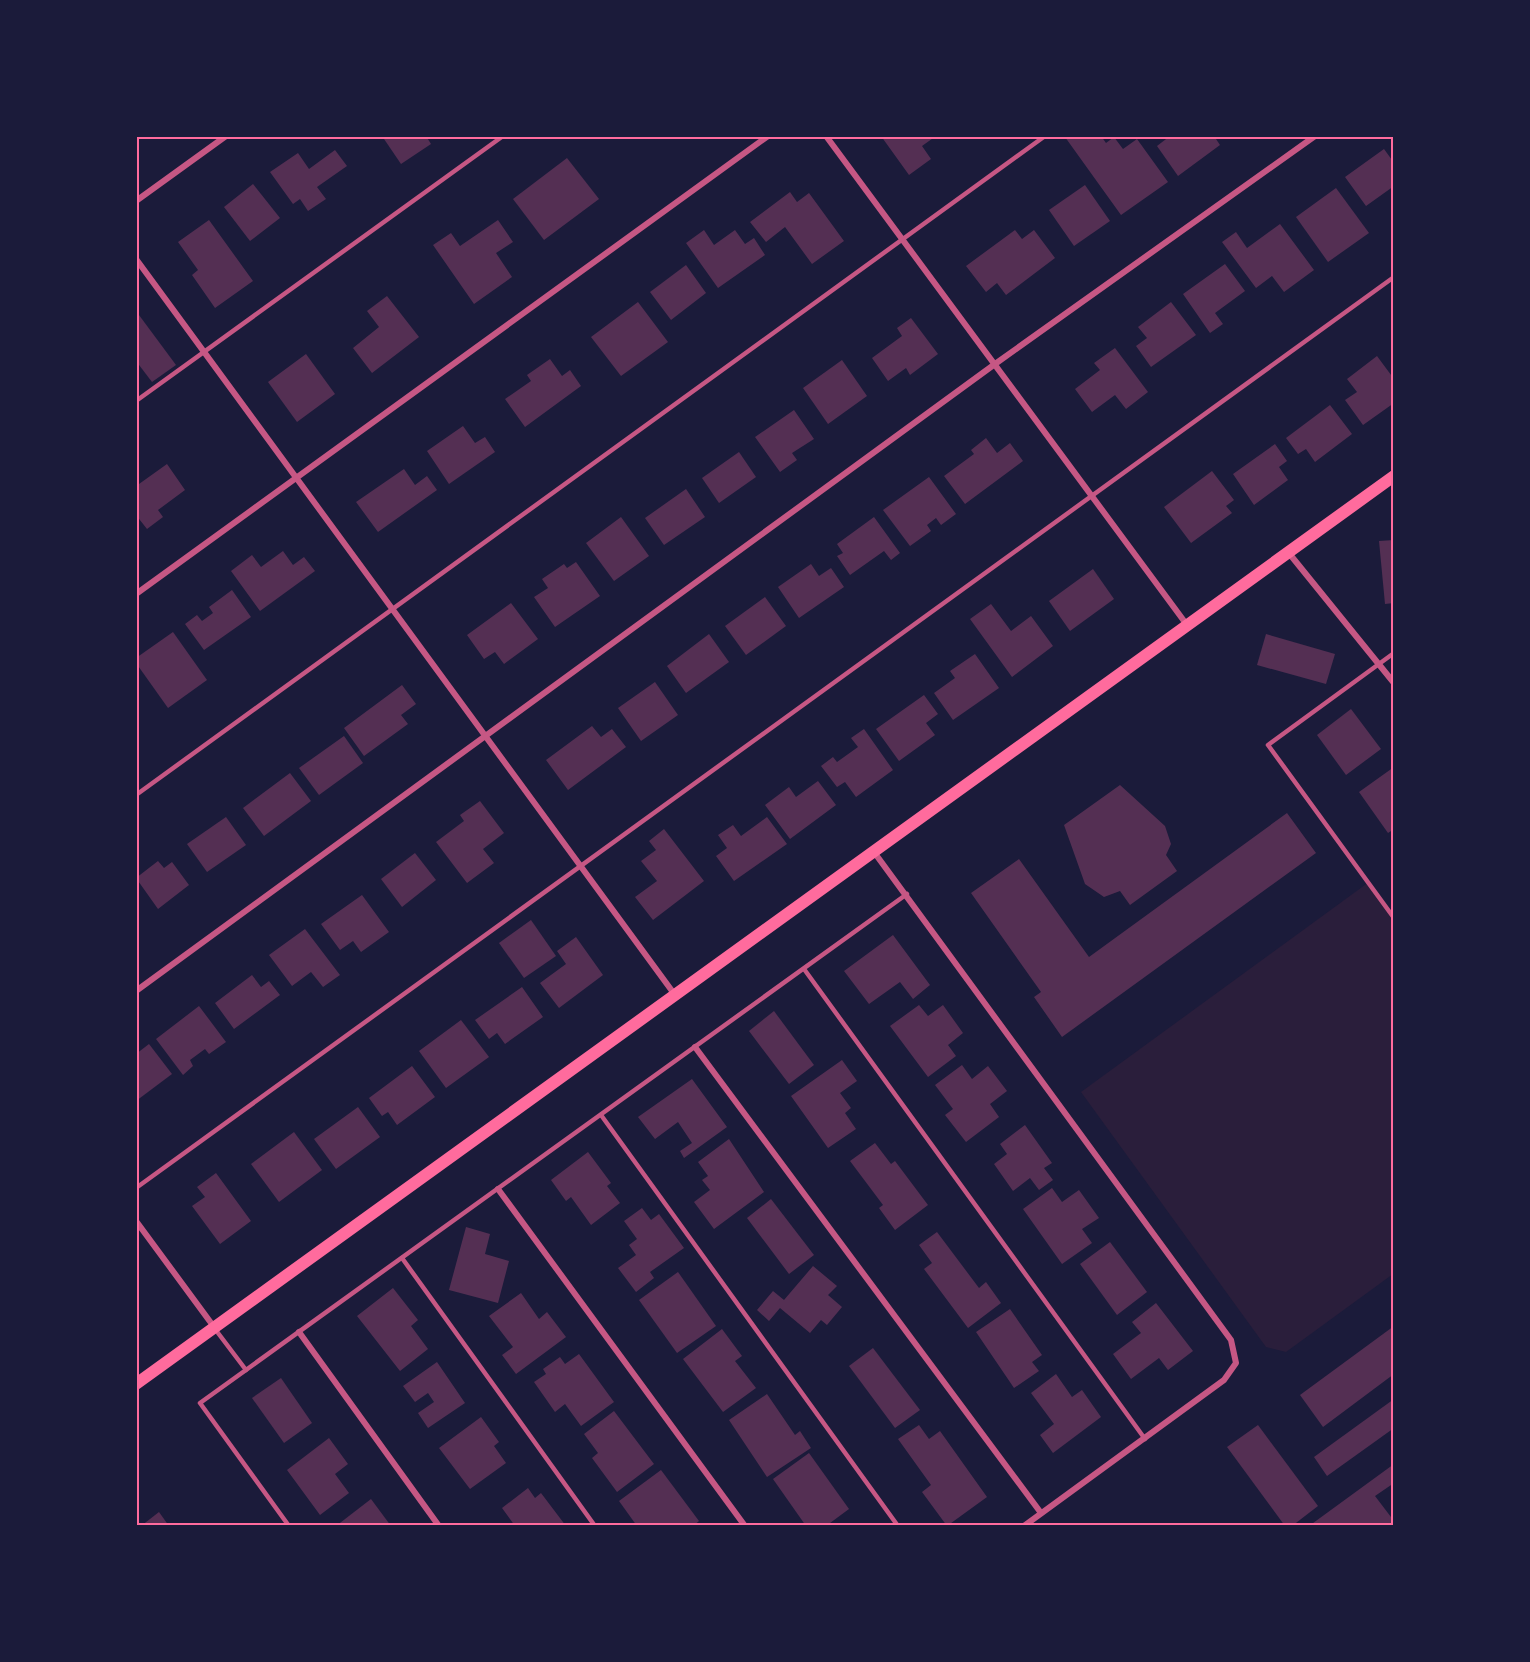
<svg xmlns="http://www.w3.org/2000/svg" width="1530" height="1662" font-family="Raleway,sans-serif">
<rect width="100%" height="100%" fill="#1b1b3a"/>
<path fill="#2a1e3b" d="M1369 882 1393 915V1274L1286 1352 1266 1347 1081 1092Z"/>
<g fill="#542f53">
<path d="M382 136H426L431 144 401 164Z"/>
<path d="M881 136H936L922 146 931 159 909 175Z"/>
<path d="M1101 136 1106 143 1114 137 1123 149 1137 139 1168 182 1121 215 1065 137Z"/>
<path d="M1170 136H1214L1220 145 1178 176 1157 146Z"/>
<path d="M1384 149 1392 160 1394 158V186L1366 206 1345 177Z"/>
<path d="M335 150 347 166 317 187 326 199 308 211 300 199 293 204 270 172 298 153 309 169Z"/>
<path d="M567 158 599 199 544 240 513 199Z"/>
<path d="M253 184 280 218 250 241 224 207Z"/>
<path d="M1085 185 1110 221 1074 246 1049 210Z"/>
<path d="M1336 188 1369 233 1328 262 1296 217Z"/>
<path d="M790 192 797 202 809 193 844 241 812 264 785 227 766 242 750 222Z"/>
<path d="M209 220 253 281 215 308 192 275 198 270 178 242Z"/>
<path d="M498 220 513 242 496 253 512 277 474 304 433 245 451 233 460 246Z"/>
<path d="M1280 224 1314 270 1284 292 1272 276 1256 288 1222 242 1236 232 1247 248Z"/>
<path d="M704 230 714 245 735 230 745 244 754 238 765 255 718 288 686 243Z"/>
<path d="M1015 230 1022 239 1034 230 1055 258 1006 295 997 283 986 292 966 266Z"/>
<path d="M1225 264 1245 291 1215 313 1223 324 1210 333 1183 294Z"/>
<path d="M686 265 706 293 671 320 650 292Z"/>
<path d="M387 296 419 337 372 373 353 348 379 327 367 311Z"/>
<path d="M638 302 668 342 621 376 591 337Z"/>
<path d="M1171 302 1196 335 1151 367 1136 346 1147 338 1138 327Z"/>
<path d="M136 311 176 365 152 382 136 361Z"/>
<path d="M911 318 938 354 910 375 906 368 888 381 872 358 902 336 897 328Z"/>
<path d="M1115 348 1148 392 1126 409 1115 395 1092 412 1075 389 1100 370 1094 363Z"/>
<path d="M306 354 335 394 297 422 268 382Z"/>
<path d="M1377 356 1394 379V403L1363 425 1345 400 1357 392 1347 379Z"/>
<path d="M550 359 562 376 570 370 581 386 525 427 505 399 531 381 527 375Z"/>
<path d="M842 360 867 396 828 424 803 388Z"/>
<path d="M1330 405 1352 434 1315 462 1306 449 1298 454 1286 438Z"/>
<path d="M794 410 814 439 792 453 797 460 780 472 755 437Z"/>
<path d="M463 426 475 443 485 437 495 452 449 484 427 451Z"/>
<path d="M986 438 997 453 1010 443 1023 461 965 504 944 476 974 454 971 450Z"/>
<path d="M1275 444 1287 461 1279 467 1288 480 1254 505 1233 474Z"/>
<path d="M739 452 756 477 719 503 702 478Z"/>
<path d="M167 464 185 490 158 510 163 517 147 529 136 515V480L139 484Z"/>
<path d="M404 469 415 485 427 476 437 490 378 532 356 502Z"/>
<path d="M1212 471 1234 500 1226 506 1232 513 1191 543 1164 507Z"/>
<path d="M929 477 956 514 941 525 936 518 927 525 931 531 910 546 883 510Z"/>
<path d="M686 489 705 517 664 545 645 518Z"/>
<path d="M621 517 649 556 614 581 586 543Z"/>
<path d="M874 517 900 553 891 560 884 551 850 575 837 556 843 553 837 544Z"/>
<path d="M1394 540V603L1385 604 1379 541Z"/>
<path d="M283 551 293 565 304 557 315 571 260 611 231 571 252 555 261 567Z"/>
<path d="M576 562 600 596 555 627 534 597 548 588 542 579 564 564 567 568Z"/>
<path d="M811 564 819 576 831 568 844 587 799 618 778 587Z"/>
<path d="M1093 569 1114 599 1070 631 1049 601Z"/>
<path d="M232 590 251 617 204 650 185 624 197 615 202 621 213 613 209 607Z"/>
<path d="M765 597 786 626 746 655 725 626Z"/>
<path d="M511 603 538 639 504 664 495 652 484 659 467 635Z"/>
<path d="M991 604 1011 631 1031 616 1053 646 1012 677 970 619Z"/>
<path d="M173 632 207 680 168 708 136 663V658Z"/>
<path d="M709 634 729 662 686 693 667 666Z"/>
<path d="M1266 634 1335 654 1326 684 1257 665Z"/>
<path d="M975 654 999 688 953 720 934 693 955 678 950 671Z"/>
<path d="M655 682 678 715 641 741 618 708Z"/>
<path d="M402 685 416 704 401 715 408 724 364 756 344 728Z"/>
<path d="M924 695 938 714 926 723 935 735 899 761 876 729Z"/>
<path d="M1351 709 1381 749 1346 775 1317 735Z"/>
<path d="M592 726 601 737 612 729 626 747 568 790 546 760Z"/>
<path d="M864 729 893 770 856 797 845 782 837 787 821 766 833 757 837 762 858 747 851 738Z"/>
<path d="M344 736 363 763 319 795 299 768Z"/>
<path d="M1394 767V829L1388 833 1359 792Z"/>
<path d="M290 773 311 801 264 836 243 808Z"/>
<path d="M818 781 836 805 790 839 765 805 789 787 796 797Z"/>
<path d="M1120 785 1165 826 1171 844 1166 855 1177 871 1130 905 1120 891 1104 897 1085 884 1064 825Z"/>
<path d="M480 801 504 833 483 849 494 863 467 883 436 842 464 821 460 815Z"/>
<path d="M1287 813 1316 853 1062 1037 1034 997 1041 992 971 893 1019 859 1089 957Z"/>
<path d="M226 817 246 845 207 872 187 844Z"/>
<path d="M767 817 787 844 734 881 716 856 727 848 718 835 733 825 741 836Z"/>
<path d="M664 829 704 881 653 920 635 897 657 881 641 861 656 850 649 841Z"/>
<path d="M415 853 436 880 402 907 381 879Z"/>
<path d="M158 861 164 868 172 862 189 885 158 909 136 878Z"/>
<path d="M362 895 389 932 361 952 353 941 340 950 321 924Z"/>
<path d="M531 920 556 956 524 978 499 943Z"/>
<path d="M305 929 340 975 323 987 311 972 292 986 269 955Z"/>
<path d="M893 935 930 985 913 999 900 982 869 1004 844 971Z"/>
<path d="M576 937 603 975 559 1008 540 983 566 964 557 951Z"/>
<path d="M252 975 261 987 269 981 280 995 234 1029 215 1003Z"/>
<path d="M522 987 543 1017 505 1044 497 1033 489 1039 475 1020Z"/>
<path d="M919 1005 928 1016 943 1005 963 1033 948 1045 956 1056 928 1077 890 1026Z"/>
<path d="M199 1006 226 1042 209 1054 205 1049 190 1060 193 1066 183 1075 156 1039Z"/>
<path d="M774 1011 814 1065 789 1084 749 1031Z"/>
<path d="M461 1020 489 1057 446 1088 419 1051Z"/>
<path d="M149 1044 172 1074 136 1101V1054Z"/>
<path d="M842 1060 857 1081 840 1093 851 1108 845 1113 856 1129 828 1148 791 1096Z"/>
<path d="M962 1065 972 1079 988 1066 1007 1091 990 1104 999 1117 966 1142 945 1115 953 1109 935 1085Z"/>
<path d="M412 1066 435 1097 397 1125 388 1112 382 1116 369 1098Z"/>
<path d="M692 1079 727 1127 684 1158 680 1151 692 1143 678 1122 655 1139 638 1117Z"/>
<path d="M358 1107 380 1137 336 1169 314 1139Z"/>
<path d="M1025 1125 1052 1163 1044 1168 1053 1180 1039 1190 1030 1178 1013 1191 994 1164 1007 1154 1000 1144Z"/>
<path d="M294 1132 322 1170 279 1202 251 1164Z"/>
<path d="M729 1139 764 1192 714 1229 694 1202 710 1190 702 1180 708 1176 698 1162Z"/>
<path d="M875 1143 891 1164 895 1161 928 1205 895 1230 879 1208 883 1205 850 1161Z"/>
<path d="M588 1152 611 1183 607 1186 620 1203 591 1225 571 1197 566 1201 551 1180Z"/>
<path d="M216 1173 251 1221 220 1244 192 1206 205 1197 197 1187Z"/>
<path d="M1052 1188 1062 1202 1079 1190 1099 1218 1082 1229 1092 1243 1062 1264 1023 1209Z"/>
<path d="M771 1199 814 1255 789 1274 747 1218Z"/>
<path d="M642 1208 651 1220 659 1214 684 1248 650 1272 654 1278 636 1292 618 1268 636 1255 629 1245 637 1239 624 1221Z"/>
<path d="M466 1227 490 1234 485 1254 509 1261 498 1303 449 1290Z"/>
<path d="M937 1232 979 1288 986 1282 1001 1303 968 1328 924 1269 932 1263 919 1245Z"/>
<path d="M1110 1242 1147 1292 1117 1315 1080 1264Z"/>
<path d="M813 1266 837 1286 828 1295 842 1307 827 1325 821 1320 810 1333 780 1308 769 1321 757 1310 773 1291 784 1300Z"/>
<path d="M678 1272 716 1326 677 1353 639 1300Z"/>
<path d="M393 1288 418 1320 411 1326 428 1349 400 1371 357 1316Z"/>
<path d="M521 1293 539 1319 547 1312 566 1337 516 1374 502 1355 513 1347 489 1316Z"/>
<path d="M1156 1303 1193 1351 1168 1370 1159 1358 1131 1379 1113 1354 1141 1333 1132 1322Z"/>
<path d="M1010 1309 1042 1355 1032 1362 1039 1371 1014 1388 976 1332Z"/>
<path d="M1394 1326V1374L1323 1427 1300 1395Z"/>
<path d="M722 1329 742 1356 735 1361 756 1388 723 1412 683 1359Z"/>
<path d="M873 1348 920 1410 895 1428 849 1366Z"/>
<path d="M579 1354 614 1402 581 1426 565 1404 555 1412 534 1382 546 1374 543 1369 560 1357 565 1364Z"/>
<path d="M437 1362 465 1403 428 1428 418 1413 434 1402 428 1393 415 1402 403 1386Z"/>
<path d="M1056 1374 1072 1397 1082 1390 1101 1417 1053 1453 1040 1435 1054 1424 1031 1393Z"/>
<path d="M281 1378 312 1423 284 1443 252 1398Z"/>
<path d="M767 1394 795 1435 800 1431 811 1448 767 1477 729 1420Z"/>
<path d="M1394 1399V1428L1327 1476 1314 1457Z"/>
<path d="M614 1411 654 1464 617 1492 592 1458 598 1453 584 1434Z"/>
<path d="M481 1417 499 1442 494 1446 506 1463 470 1489 439 1448Z"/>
<path d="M919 1425 929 1439 940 1431 987 1497 947 1526 922 1492 931 1485 898 1439Z"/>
<path d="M1258 1425 1318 1506 1292 1526H1285L1227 1447Z"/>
<path d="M329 1438 348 1464 335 1474 349 1493 320 1515 287 1470Z"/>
<path d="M809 1453 849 1509 826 1526H806L773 1479Z"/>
<path d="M1394 1464V1483L1375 1496 1394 1521V1526H1309Z"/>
<path d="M661 1470 699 1521 693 1526H637L619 1501Z"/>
<path d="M528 1488 535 1498 541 1493 566 1526H515L502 1508Z"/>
<path d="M371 1499 391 1526H336Z"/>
<path d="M159 1512 169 1526H141Z"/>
</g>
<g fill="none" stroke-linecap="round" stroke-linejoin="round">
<g stroke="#c65784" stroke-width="4.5">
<path d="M136 401 503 136"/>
<path d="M1394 653 1268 745 1394 918"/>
<path d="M136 795 1045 136"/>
<path d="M804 969 1145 1439"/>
<path d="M601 1115 898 1526"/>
<path d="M136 1188 1394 277"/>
<path d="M402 1258 595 1526"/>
<path d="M215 1329 246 1370"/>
<path d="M289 1526 200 1403 907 894"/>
</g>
<g stroke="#c65784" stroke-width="6">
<path d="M826 136 1187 625"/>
<path d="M136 201 226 136"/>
<path d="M136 259 675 995"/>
<path d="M1288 552 1394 683"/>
<path d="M136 594 768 136"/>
<path d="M874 852 1231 1340 1236 1363 1224 1380 1024 1526"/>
<path d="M136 991 995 364 1315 136"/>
<path d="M695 1047 1041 1513"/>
<path d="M498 1189 745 1526"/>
<path d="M136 1221 214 1327"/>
<path d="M299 1332 439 1526"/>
</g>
<path stroke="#ff6b9d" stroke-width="12" d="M136 1384 1394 476"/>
</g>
<rect width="1530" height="1662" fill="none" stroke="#1b1b3a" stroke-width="276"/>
<rect x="138" y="138" width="1254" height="1386" fill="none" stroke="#ff6b9d" stroke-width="2"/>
</svg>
